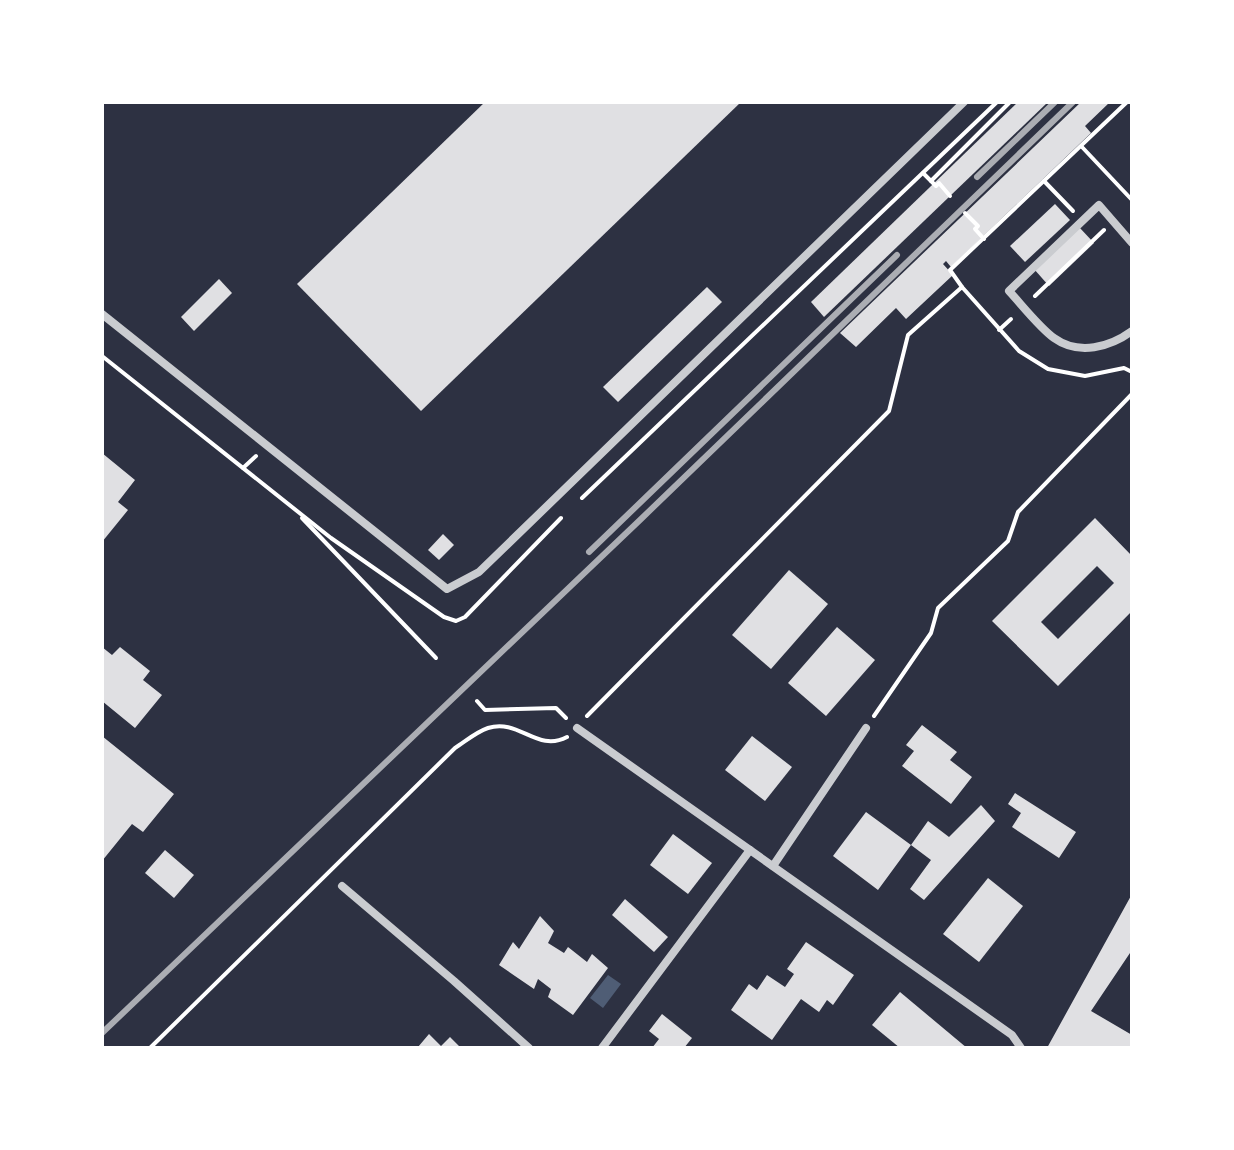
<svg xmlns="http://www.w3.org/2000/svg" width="1234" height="1150" font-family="'Nunito Sans',sans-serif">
<rect width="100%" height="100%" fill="#2d3142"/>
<path fill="#4f5d75" d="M608 975 621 984 603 1008 590 998Z"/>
<g fill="#e0e0e3" fill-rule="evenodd">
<path d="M485 102H741L421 411 297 284Z"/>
<path d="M1018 102H1048L824 317 811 302Z"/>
<path d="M1081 102H1110L1085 126 1091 133 951 267 946 261 943 264 953 275 906 319 896 308 856 347 840 333Z"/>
<path d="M1055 204 1070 220 1025 262 1010 246Z"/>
<path d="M1079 227 1094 243 1049 286 1034 269Z"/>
<path d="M219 279 232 293 194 331 181 317Z"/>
<path d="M707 287 722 302 618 402 603 387Z"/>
<path d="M102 453 135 480 118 502 128 510 102 542Z"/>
<path d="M1095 518 1132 556V611L1058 686 992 621ZM1097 566 1114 583 1058 639 1041 622Z"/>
<path d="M443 534 454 545 439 560 428 550Z"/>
<path d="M789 570 828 604 771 669 732 635Z"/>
<path d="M837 627 875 660 826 716 788 683Z"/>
<path d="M102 647 112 655 120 647 150 671 143 680 162 695 135 728 102 701Z"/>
<path d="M922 725 957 752 950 760 972 777 951 804 902 766 914 751 906 745Z"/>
<path d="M102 736 174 794 143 832 132 824 102 861Z"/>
<path d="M752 736 792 767 765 801 725 770Z"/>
<path d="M1015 793 1076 832 1059 858 1012 827 1021 813 1008 804Z"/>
<path d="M981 805 995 821 924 900 910 889 931 860 911 845 878 890 833 856 866 812 911 845 928 821 949 837Z"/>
<path d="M673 834 712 863 688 894 650 865Z"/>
<path d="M165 850 194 875 174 898 145 873Z"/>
<path d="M988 878 1023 906 979 962 943 934Z"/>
<path d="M1132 894V950L1091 1011 1132 1035V1048H1047Z"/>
<path d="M625 899 668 937 654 952 612 915Z"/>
<path d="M540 916 554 931 548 943 564 953 568 947 587 962 592 954 608 968 573 1015 548 997 551 989 538 979 534 989 499 965 513 942 519 949Z"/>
<path d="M806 942 854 975 833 1005 827 1000 819 1012 801 999 772 1040 731 1010 749 984 757 990 767 975 785 987 794 974 787 969Z"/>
<path d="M900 992 967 1048H900L872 1025Z"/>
<path d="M662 1014 692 1038 684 1048H652L659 1039 649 1031Z"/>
<path d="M429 1034 441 1046 450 1037 461 1048H419L418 1047Z"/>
</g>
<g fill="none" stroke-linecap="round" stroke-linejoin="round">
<g stroke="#fff" stroke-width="4">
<path d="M1082 147 1132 200"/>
<path d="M923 173 936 186 939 183 950 196"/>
<path d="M931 181 1010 102"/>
<path d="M1044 181 1073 211"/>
<path d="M965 213 978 226 975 229 984 239"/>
<path d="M962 287 950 270 1127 102"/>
<path d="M1035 296 1104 230"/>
<path d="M999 330 1011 319"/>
<path d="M102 356 331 538 444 617 456 621 465 617 561 518"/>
<path d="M243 468 256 456"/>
<path d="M582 498 997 102"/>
<path d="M302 518 436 658"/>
<path d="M477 701 485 710 556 708 566 718"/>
<path d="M587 716 889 411 908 335 962 287 1019 351 1048 369 1085 376 1124 368 1132 372"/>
<path d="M874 716 931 633 938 608 1008 541 1018 512 1132 394"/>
<path d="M150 1048 455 748C466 741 476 732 488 728 519 718 537 753 567 737"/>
</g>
<g stroke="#caccd0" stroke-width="8">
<path d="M1132 243 1099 205 1009 291C1022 305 1039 327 1054 338 1079 356 1110 347 1132 331"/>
<path d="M102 314 447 589 479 572 964 102"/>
<path d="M577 728 1012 1035 1021 1048"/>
<path d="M773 866 866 728"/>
<path d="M342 886 454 981 529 1048"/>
<path d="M602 1048 750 850"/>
</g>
<g stroke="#abadb3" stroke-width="6">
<path d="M977 177 1055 102"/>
<path d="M589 552 897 255"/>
<path d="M102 1033 640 520 1073 102"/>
</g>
</g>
<rect width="1234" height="1150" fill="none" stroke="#ffffff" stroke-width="208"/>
</svg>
